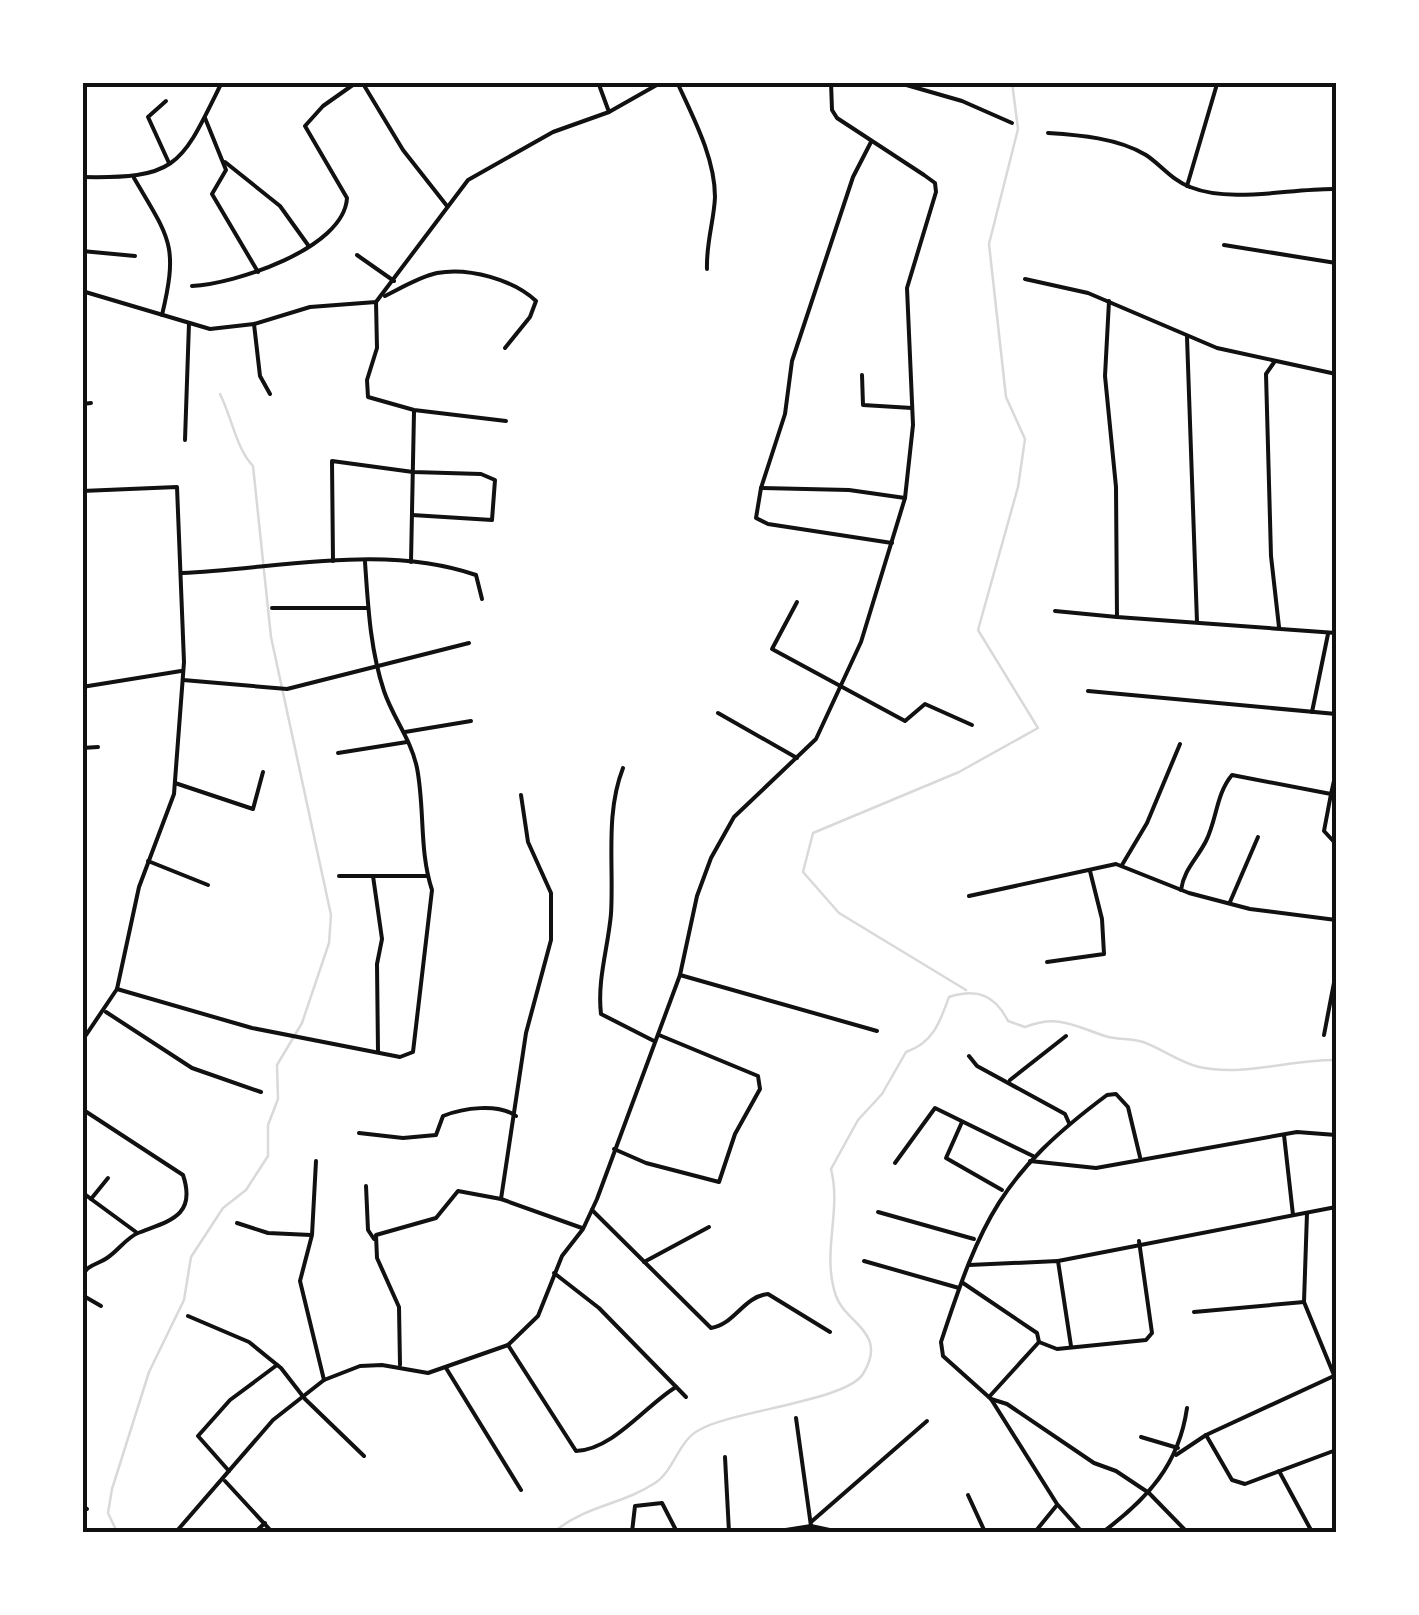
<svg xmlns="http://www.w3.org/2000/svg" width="1419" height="1615" font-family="Figtree,sans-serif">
<rect width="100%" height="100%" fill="#fff"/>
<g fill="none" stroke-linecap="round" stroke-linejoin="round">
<g stroke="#d9d9d9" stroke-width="2.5">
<path d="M966 990 839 913 803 872 813 833 959 772 1038 728 978 630 1018 487 1025 439 1006 397 989 244 1018 129 1012 82"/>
<path d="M117 1532 108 1513 112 1489 149 1372 184 1300 191 1257 223 1208 246 1190 268 1156V1125L278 1099 277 1065 302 1023 329 943 331 915 271 637 253 466C236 448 232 418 220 394"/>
<path d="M554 1532C586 1505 622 1505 655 1483 674 1471 678 1441 699 1430 731 1411 846 1401 863 1374 889 1332 845 1323 836 1296 821 1252 842 1212 831 1169L858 1120 882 1094 906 1052C933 1043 940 1022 949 997 977 988 995 995 1008 1021L1025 1027C1059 1014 1074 1026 1105 1036 1117 1040 1131 1038 1143 1042 1163 1049 1178 1062 1199 1067 1245 1077 1291 1059 1336 1060"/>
</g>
<g stroke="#111" stroke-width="4">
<path d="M362 82 403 150 447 206"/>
<path d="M598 82 609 112"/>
<path d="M677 82C693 117 715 158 715 197 714 221 706 243 707 269"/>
<path d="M896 82 962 101 1012 123"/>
<path d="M166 101 148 117 169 163"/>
<path d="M205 118 226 170 212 194 258 272"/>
<path d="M1048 133C1079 135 1118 138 1146 155 1161 165 1173 181 1190 187 1233 204 1290 188 1336 189"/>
<path d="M871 142 853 177 792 361 785 414 761 488 756 518 768 524 892 543"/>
<path d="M225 162 280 206 308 245"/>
<path d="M82 177C179 179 181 165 222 82"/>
<path d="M134 178C169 238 179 244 162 315"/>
<path d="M1187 186 1217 84"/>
<path d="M1224 245 1336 263"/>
<path d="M82 251 135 256"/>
<path d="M357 255 394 281"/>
<path d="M1025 279 1088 293 1217 348 1336 374"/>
<path d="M192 286C234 284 344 249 347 198L305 126 323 106 357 82"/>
<path d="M82 291 210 329 254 324 310 307 376 302 468 180 553 132 609 112 662 82"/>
<path d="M385 296C401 288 419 277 437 273 469 267 514 280 536 301L530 317 505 348"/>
<path d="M1109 301 1105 376 1116 487 1117 617 1336 633"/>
<path d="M376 302 377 348 367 380 368 397 414 410 506 421"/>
<path d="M254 324 260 376 270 394"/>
<path d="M1187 337 1197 622"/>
<path d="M1275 361 1266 374 1271 556 1279 627"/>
<path d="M862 375 863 405 912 408"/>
<path d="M82 404 91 403"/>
<path d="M185 440 189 323"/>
<path d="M761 488 849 490 905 498"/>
<path d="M82 491 177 487 184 662 174 794 139 887 117 989 82 1041"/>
<path d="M333 561 332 461 413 472 481 474 495 480 492 520 412 515"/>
<path d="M411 562 414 412"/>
<path d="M182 573C277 569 383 543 476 575L482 599"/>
<path d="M797 602 772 649 905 721 925 704 972 725"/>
<path d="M272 608H367"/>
<path d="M1055 611 1117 617"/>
<path d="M183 680 287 689 469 643"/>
<path d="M82 687 181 671"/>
<path d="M1088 691 1336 714"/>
<path d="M1312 712 1328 634"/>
<path d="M718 713 797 758"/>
<path d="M405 732 471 721"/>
<path d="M82 748 98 747"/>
<path d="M338 753 407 742"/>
<path d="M623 768C605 814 614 865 611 914 608 948 597 980 601 1014L654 1041"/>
<path d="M175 783 253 809 263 772"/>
<path d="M1331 794 1336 772"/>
<path d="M148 861 208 885"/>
<path d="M1122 865 1147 823 1180 744"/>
<path d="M339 876H428"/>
<path d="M373 876 382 939 377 964 378 1052"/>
<path d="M1181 890C1184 869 1197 859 1206 841 1217 819 1216 794 1232 775L1331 794 1324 831 1336 844"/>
<path d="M969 896 1116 864 1189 893 1250 909 1336 920"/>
<path d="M1230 902 1258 837"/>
<path d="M1047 962 1104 954 1102 919 1090 871"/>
<path d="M680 975 877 1031"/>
<path d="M117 989 252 1028 400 1057 413 1052 432 890C419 851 425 809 417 768 411 739 393 718 384 691 370 649 368 605 365 562"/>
<path d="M106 1012 192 1068 261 1092"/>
<path d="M1324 1035 1336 972"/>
<path d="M969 1056 977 1066 1065 1114 1069 1123"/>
<path d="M1010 1080 1066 1036"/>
<path d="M82 1109 183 1175C197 1217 168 1221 138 1233 126 1238 118 1251 107 1258 97 1265 88 1264 82 1276"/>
<path d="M962 1122 946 1158 1002 1190"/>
<path d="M359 1133 403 1138 436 1135 443 1116C463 1108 498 1103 516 1116"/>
<path d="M1284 1135 1293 1215"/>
<path d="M614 1149 646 1163 719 1182 735 1134 760 1089 758 1076 659 1035"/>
<path d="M316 1161 312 1235 300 1281 324 1380"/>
<path d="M1030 1161 1096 1168 1297 1132 1336 1135"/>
<path d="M895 1163 935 1108 1033 1156"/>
<path d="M366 1186 368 1230 374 1239"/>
<path d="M82 1192 91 1199 108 1178"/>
<path d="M91 1199 136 1232"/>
<path d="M501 1199 526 1033 551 940V893L528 842 521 795"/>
<path d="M592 1210 711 1328C734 1325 744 1296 768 1294L830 1332"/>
<path d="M878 1212 974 1239"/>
<path d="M1307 1213 1304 1302 1336 1380"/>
<path d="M237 1223 268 1233 311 1235"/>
<path d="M864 1261 959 1288"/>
<path d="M1058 1261 1336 1207"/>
<path d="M644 1262 709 1227"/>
<path d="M969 1265 1058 1261 1071 1346"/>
<path d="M554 1273 599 1308 686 1397"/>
<path d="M963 1283 1037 1333 1039 1342 1057 1349 1146 1340 1152 1333 1139 1241"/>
<path d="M82 1295 101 1306"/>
<path d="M1194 1312 1304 1302"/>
<path d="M188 1316 249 1342 281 1368 305 1399 364 1456"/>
<path d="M508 1345 576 1451C613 1450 646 1405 676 1387"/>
<path d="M400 1365 399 1307 377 1258 376 1235 436 1218 458 1191 501 1199 582 1228"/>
<path d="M446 1368 521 1490"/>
<path d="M989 1397 1039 1342"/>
<path d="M991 1399 1007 1404 1094 1463 1116 1471 1149 1493 1187 1532"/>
<path d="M796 1418 811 1526"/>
<path d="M1206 1435 1336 1375"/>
<path d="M1141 1437 1178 1448"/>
<path d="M1176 1455 1206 1435 1232 1480 1245 1484 1336 1450"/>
<path d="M725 1457 729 1532"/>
<path d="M229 1471 198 1436 230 1400 277 1365"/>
<path d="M1279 1471 1312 1532"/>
<path d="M225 1481 272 1532"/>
<path d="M968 1495 985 1532"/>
<path d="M82 1506 87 1509"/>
<path d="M811 1522 927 1421"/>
<path d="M176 1532 273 1420 324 1380 360 1366 382 1365 428 1373 508 1345 538 1316 562 1256 583 1229 597 1199 680 975 697 896 711 858 734 817 816 739 861 642 905 498 913 425 907 288 936 192 935 183 924 175 837 118 832 110 831 82"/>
<path d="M255 1532 265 1523"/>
<path d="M632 1532 635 1506 662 1503 677 1532"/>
<path d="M773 1532 811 1526 839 1532"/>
<path d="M1035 1532 1057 1505"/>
<path d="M1082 1532 1057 1504 991 1399 943 1356 941 1342C981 1220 1001 1174 1107 1095L1116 1094 1128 1107 1140 1157"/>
<path d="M1103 1532C1147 1499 1179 1465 1187 1408"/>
</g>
</g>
<rect width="1419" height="1615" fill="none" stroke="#ffffff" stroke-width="170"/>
<rect x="85" y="85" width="1249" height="1445" fill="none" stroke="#111" stroke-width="4"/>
</svg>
